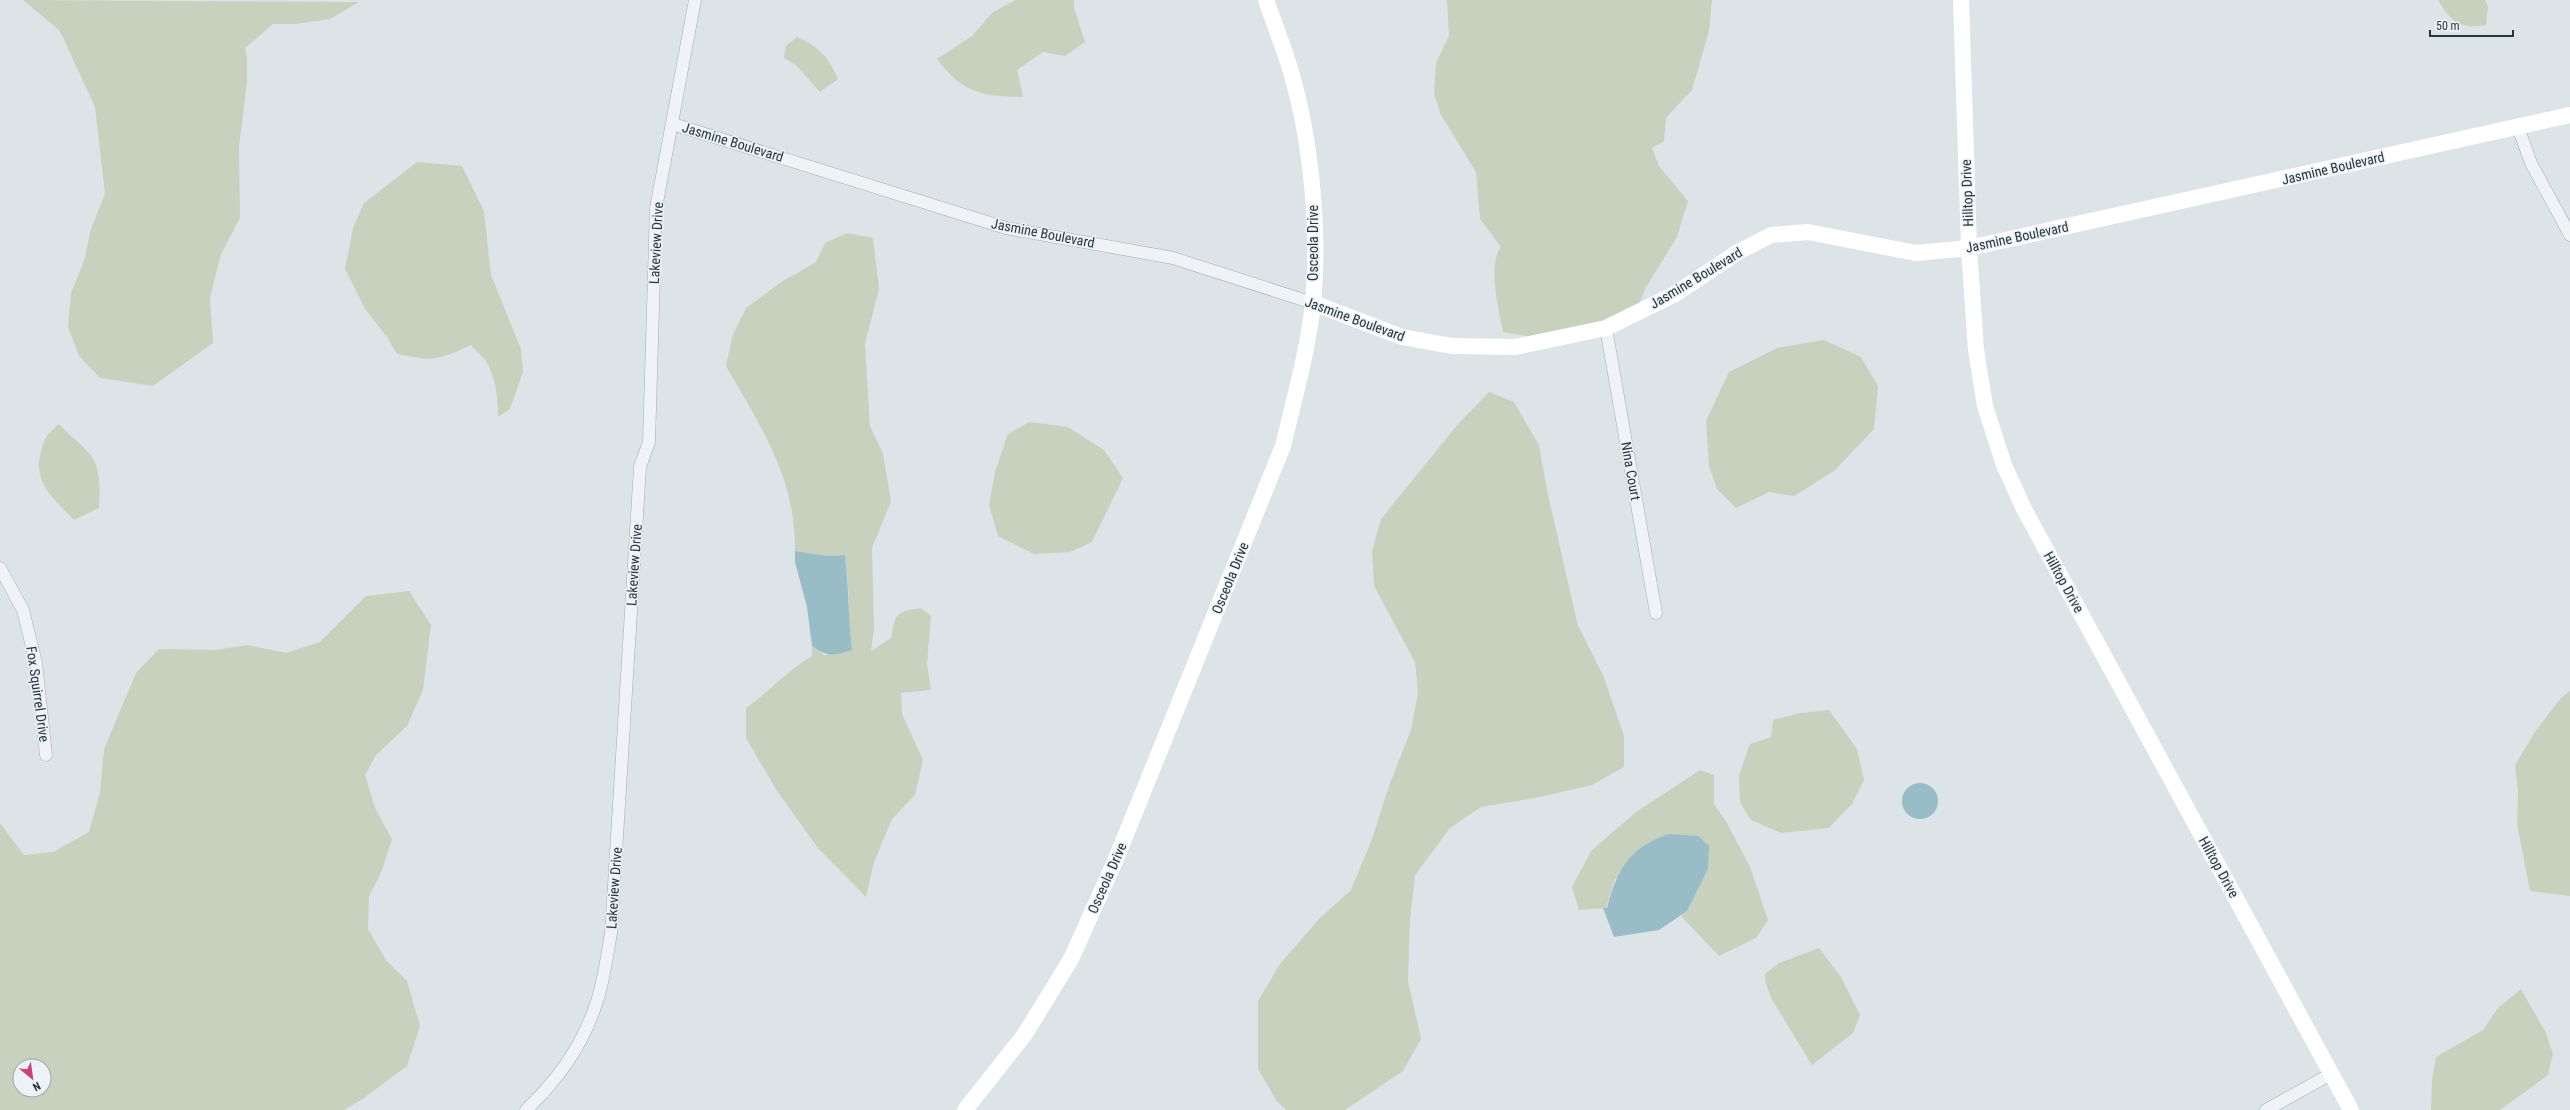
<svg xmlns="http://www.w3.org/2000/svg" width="2570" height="1110" font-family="'Roboto Condensed',sans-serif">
<rect width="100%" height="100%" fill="#dde4e7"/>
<g fill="#c8d1be" fill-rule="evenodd">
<path d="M23 0 359 2 330 19 296 24H273L245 48 247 58V82L239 147 240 218 221 254 210 298 213 343 153 386 100 378 79 356 68 327 71 293 84 261 91 229 105 194 95 107 60 31Z"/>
<path d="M1015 0H1074V8L1085 42 1065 56 1043 52 1017 70 1023 97C981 96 964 94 937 59L972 36 992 13Z"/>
<path d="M1447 0H1712L1709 31 1692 90 1666 118 1664 141 1652 148 1659 166 1688 201 1677 237 1645 289 1639 304 1604 322 1531 337 1503 332C1499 310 1487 265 1501 247L1480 219 1476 172 1441 115 1434 94 1436 63 1449 36Z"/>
<path d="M2438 0H2485L2488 7 2486 25C2461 30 2450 21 2438 0Z"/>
<path d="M797 37C818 45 830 59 838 79L820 92 796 65 784 58 786 46Z"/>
<path d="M417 162 462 166 484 211 491 275 521 349 523 372 510 409 498 417C498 398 496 378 486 361 482 355 475 351 471 345 437 361 433 361 397 354L387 337 365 309 345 269 353 228 364 203Z"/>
<path d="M847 233 873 238 879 289 865 344 870 426 883 454 891 501 872 548 874 629 871 651 891 638C896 613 895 612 921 608L931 616 927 664 931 690 901 693 902 714 923 760 915 795 892 819 874 862 866 897 818 848 777 791 746 738V708C770 691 788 670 812 656V646L824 655 851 650C848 618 850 587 845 555L829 556 795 551C796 478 761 427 726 366L733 334 746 308 780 283 816 262 825 243Z"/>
<path d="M1824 340 1861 357 1878 386 1874 429 1834 471 1794 496 1769 492 1736 508 1717 489 1709 466 1706 421 1729 372 1777 348Z"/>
<path d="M1489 392 1514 402 1539 445 1548 495 1578 626 1603 675 1624 736V767L1592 785 1535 798 1481 807 1450 828 1415 875 1410 920 1408 981 1421 1039 1403 1071 1345 1110H1286L1276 1100 1258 1069V1001L1280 964 1319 919 1351 890 1372 839 1390 783 1411 730 1418 693 1415 662 1374 586 1372 552 1381 519 1459 423Z"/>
<path d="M1029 422 1068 427 1104 450 1123 478 1092 542 1070 552 1034 554 998 536 989 505 995 472 1008 434Z"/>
<path d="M59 424C69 436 84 445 92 457 101 470 100 493 99 508L74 520C54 499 32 483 41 451 45 437 48 433 59 424Z"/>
<path d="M409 591 431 625 423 690 407 726 376 755 365 775 375 808 392 839 381 873 369 896 368 929 386 960 407 981 420 1026 407 1066 361 1100 344 1110H0V823L24 855 53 852 89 832 100 792 104 749 136 673 159 649 214 650 248 645 286 653 320 642 366 596ZM20 1066H44V1090H20Z"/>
<path d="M2570 691V896L2530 891 2517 824 2518 791 2515 765 2535 732 2561 698Z"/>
<path d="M1829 710 1857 749 1864 780 1852 804 1829 828 1781 833 1751 820 1740 802 1739 775 1750 744 1771 737 1773 720 1800 713Z"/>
<path d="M1700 770 1714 775V804L1727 823 1750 867 1768 920 1756 938 1719 956 1681 916 1687 911 1708 869 1615 879 1606 908 1579 910 1572 887 1591 851 1636 812Z"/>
<path d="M1819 948 1841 977 1860 1015 1853 1033 1812 1065 1772 1000 1766 984 1765 974 1779 963Z"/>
<path d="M2521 989 2546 1033 2553 1054 2548 1075 2500 1110H2431L2432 1079 2436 1057 2483 1030 2498 1008Z"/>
</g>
<g fill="#98bdc7">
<path d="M795 551 829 556 845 555C849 587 848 618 852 650 835 656 826 657 812 646L807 607 795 562Z"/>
<circle cx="1920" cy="801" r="18"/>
<path d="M1669 834 1698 836 1709 846 1708 869 1687 911 1659 930 1614 937 1603 908H1607C1617 870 1629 847 1669 834Z"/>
</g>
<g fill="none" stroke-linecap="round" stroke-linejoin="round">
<g stroke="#a3acb1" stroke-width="13">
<g id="street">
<path d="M673 124 1006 228 1173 258 1313 303"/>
<path d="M2518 127 2531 163 2570 235"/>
<path d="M1606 328 1656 613"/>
<path d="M0 568 23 610 36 663 46 755"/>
<path d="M526 1110C558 1080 584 1043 597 1001 604 980 607 955 611 933L640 467 649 442 656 208 695 0"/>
<path d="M2266 1110 2331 1074"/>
</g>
</g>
<use href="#street" stroke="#f0f3f5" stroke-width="12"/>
<g stroke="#fff" stroke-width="16">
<path d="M1961 0 1969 248 1976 350 1985 406 2004 465 2024 509 2351 1110"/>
<path d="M1313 303 1402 337 1452 346 1515 347 1606 328 1675 294 1738 252 1771 235 1808 232 1916 253 1969 248 2570 115"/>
<path d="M965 1110 1025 1034 1071 959 1116 859 1283 446C1294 399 1308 351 1313 303 1320 232 1311 140 1291 72 1284 47 1274 24 1266 0"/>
</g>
</g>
<g text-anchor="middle" stroke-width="3" stroke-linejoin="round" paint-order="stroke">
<g font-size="14" fill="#27363e" stroke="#ecf2f5">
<text transform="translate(733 142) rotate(17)" y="5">Jasmine Boulevard</text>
<text transform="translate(2333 168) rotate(-13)" y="5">Jasmine Boulevard</text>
<text transform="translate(1967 193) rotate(-92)" y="5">Hilltop Drive</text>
<text transform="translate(1043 233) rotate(11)" y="5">Jasmine Boulevard</text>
<text transform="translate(2017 237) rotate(-12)" y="5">Jasmine Boulevard</text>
<text transform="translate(656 243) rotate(-87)" y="5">Lakeview Drive</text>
<text transform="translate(1313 243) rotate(-90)" y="5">Osceola Drive</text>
<text transform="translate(1696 278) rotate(-31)" y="5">Jasmine Boulevard</text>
<text transform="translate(1355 319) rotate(20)" y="5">Jasmine Boulevard</text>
<text transform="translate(1631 471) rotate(80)" y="5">Nina Court</text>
<text transform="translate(634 565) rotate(-86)" y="5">Lakeview Drive</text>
<text transform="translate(1230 578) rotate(-68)" y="5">Osceola Drive</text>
<text transform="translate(2064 582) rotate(61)" y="5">Hilltop Drive</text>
<text transform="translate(38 694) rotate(82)" y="5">Fox Squirrel Drive</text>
<text transform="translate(2219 867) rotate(61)" y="5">Hilltop Drive</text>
<text transform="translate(1107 878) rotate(-66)" y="5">Osceola Drive</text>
<text transform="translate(614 888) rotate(-86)" y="5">Lakeview Drive</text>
</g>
</g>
<g transform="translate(32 1078) rotate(151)"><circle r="19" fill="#ecf2f5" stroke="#9da7ac"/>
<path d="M0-3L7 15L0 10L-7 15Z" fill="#cd417e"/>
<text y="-6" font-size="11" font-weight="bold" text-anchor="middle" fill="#27363e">N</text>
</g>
<path d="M2430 30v6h83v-6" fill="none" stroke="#27363e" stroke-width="2"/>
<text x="2436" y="30" font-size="12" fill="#27363e" stroke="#ecf2f5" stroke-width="3" paint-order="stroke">50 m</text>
</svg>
